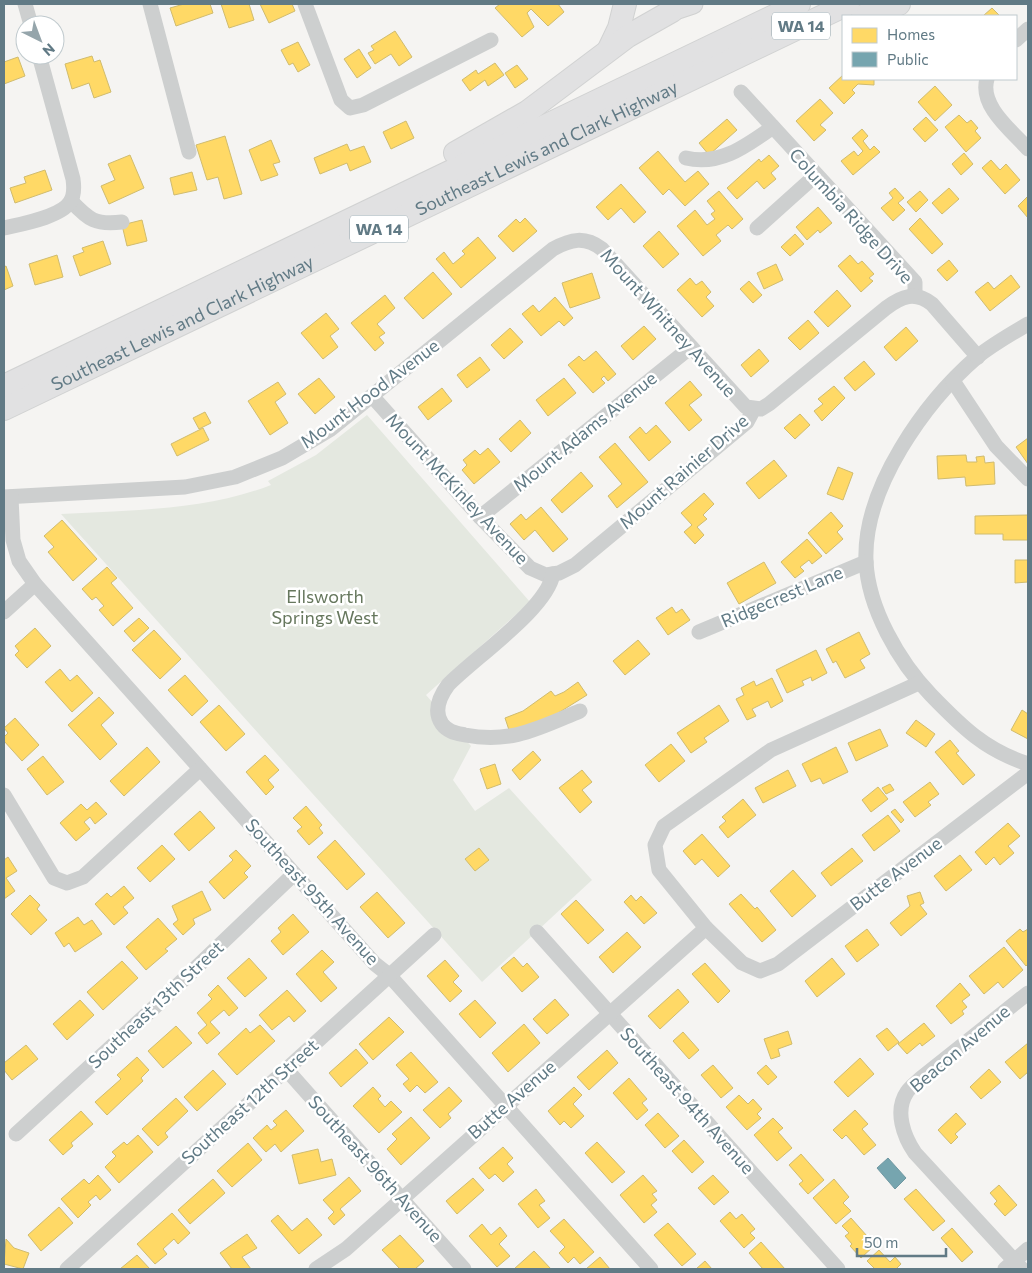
<svg xmlns="http://www.w3.org/2000/svg" width="1032" height="1273" font-family="Commissioner,sans-serif">
<rect width="100%" height="100%" fill="#f5f4f2"/>
<path fill="#e4e8e0" d="M367 415 530 602 426 695 471 746 453 780 475 811 509 788 592 880 482 982 61 514C132 510 204 511 271 485L268 481 316 455Z"/>
<g fill="#ffd966" stroke="#d0bc6f">
<path d="M184 4H210L213 13 176 26 170 8Z"/>
<path d="M221 4H249L254 20 229 28Z"/>
<path d="M260 4H292L295 11 269 23Z"/>
<path d="M500 4H558L564 12 548 26 531 9 527 13 534 27 522 37 495 8Z"/>
<path d="M992 8 1000 16H983Z"/>
<path d="M395 31 412 57 399 66 391 54 375 64 368 53 374 50 371 46Z"/>
<path d="M298 42 310 65 298 72 293 63 289 65 281 50Z"/>
<path d="M359 49 371 68 357 78 344 59Z"/>
<path d="M92 56 94 62 100 60 111 92 94 98 89 83 72 89 65 64Z"/>
<path d="M18 57 25 76 4 84V62Z"/>
<path d="M495 63 504 75 488 86 485 80 470 91 462 80 476 70 478 74Z"/>
<path d="M517 65 528 79 515 88 505 73Z"/>
<path d="M843 75V79H874V85L858 84 852 90 855 93 844 104 829 88Z"/>
<path d="M935 86 952 105 935 121 918 102Z"/>
<path d="M820 99 833 113 820 125 826 130 814 141 796 121Z"/>
<path d="M959 115 967 123 971 120 978 128 975 131 981 138 966 152 945 127Z"/>
<path d="M926 117 938 130 925 142 913 129Z"/>
<path d="M727 119 737 130 709 155 699 143Z"/>
<path d="M406 121 414 138 391 149 383 132Z"/>
<path d="M862 129 868 136 863 141 870 150 874 146 880 152 853 175 841 161 854 151 858 156 863 151 852 138Z"/>
<path d="M225 136 242 194 224 199 218 177 207 180 196 145Z"/>
<path d="M271 140 280 162 273 164 278 175 261 181 249 150Z"/>
<path d="M347 144 350 151 364 146 371 162 350 171 347 163 320 174 314 158Z"/>
<path d="M658 151 685 182 698 171 709 184 685 206 669 189 663 195 639 168Z"/>
<path d="M964 153 973 164 961 175 952 164Z"/>
<path d="M130 155 144 188 109 204 101 186 115 180 108 164Z"/>
<path d="M769 155 779 166 771 173 776 179 764 189 757 181 737 199 727 188 759 159 761 162Z"/>
<path d="M991 160 1000 170 1006 164 1020 180 1005 194 982 168Z"/>
<path d="M45 170 52 190 15 203 10 188 26 183 24 177Z"/>
<path d="M192 172 197 190 174 195 170 178Z"/>
<path d="M621 184 646 212 634 223 621 208 608 220 596 207Z"/>
<path d="M895 188 904 198 898 203 905 210 893 221 881 208 893 198 889 193Z"/>
<path d="M949 188 959 199 942 214 932 203Z"/>
<path d="M719 191 743 219 732 229 728 225 716 235 721 241 703 256 677 226 695 210 707 225 715 219 711 214 715 211 707 201Z"/>
<path d="M920 191 928 200 916 212 907 202Z"/>
<path d="M1028 196V218L1018 206Z"/>
<path d="M818 207 832 223 820 233 818 230 807 240 796 227Z"/>
<path d="M525 218 537 231 513 252 498 236 516 219 520 223Z"/>
<path d="M920 218 943 244 932 254 909 229Z"/>
<path d="M142 220 147 241 127 246 122 225Z"/>
<path d="M659 231 679 254 663 268 643 246Z"/>
<path d="M795 234 804 244 790 256 781 247Z"/>
<path d="M478 237 496 258 461 288 436 259 444 252 453 264 465 254 462 251Z"/>
<path d="M103 241 111 264 80 276 73 256 84 252 82 248Z"/>
<path d="M57 255 63 277 35 285 29 264Z"/>
<path d="M850 255 858 264 862 261 874 274 869 278 873 281 861 292 838 266Z"/>
<path d="M949 260 958 271 947 281 937 270Z"/>
<path d="M776 264 783 280 764 289 757 273Z"/>
<path d="M6 266 13 286 4 290V267Z"/>
<path d="M433 272 452 294 423 319 404 298Z"/>
<path d="M592 273 600 298 570 308 562 283Z"/>
<path d="M1011 275 1020 287 990 311 975 292 988 282 994 289Z"/>
<path d="M690 278 696 285 702 281 711 292 706 297 714 306 702 317 677 290Z"/>
<path d="M749 281 762 295 753 303 740 289Z"/>
<path d="M837 290 851 306 828 327 814 312Z"/>
<path d="M385 295 395 308 377 324 385 333 379 337 384 343 375 351 351 323Z"/>
<path d="M555 297 573 318 564 326 559 321 541 336 522 314 533 305 539 312Z"/>
<path d="M326 313 339 329 330 336 338 347 323 359 301 333Z"/>
<path d="M808 320 819 333 800 350 788 338Z"/>
<path d="M644 326 656 339 633 360 621 346Z"/>
<path d="M906 327 918 341 896 361 884 347Z"/>
<path d="M510 328 523 342 504 359 491 345Z"/>
<path d="M759 349 769 361 751 377 741 365Z"/>
<path d="M596 351 616 374 608 381 604 376 601 379 605 383 593 393 568 365 579 356 584 361Z"/>
<path d="M480 357 490 370 467 388 457 375Z"/>
<path d="M864 361 875 374 855 391 844 378Z"/>
<path d="M319 378 335 397 315 414 298 394Z"/>
<path d="M564 378 576 393 548 416 536 400Z"/>
<path d="M690 381 702 395 689 405 702 420 689 431 665 403Z"/>
<path d="M278 382 286 394 275 402 288 423 270 435 248 401Z"/>
<path d="M834 386 845 398 822 421 814 411 823 404 818 399Z"/>
<path d="M442 388 452 401 428 420 418 407Z"/>
<path d="M205 412 211 423 199 429 193 418Z"/>
<path d="M800 414 810 425 795 439 784 428Z"/>
<path d="M520 420 531 433 511 452 499 439Z"/>
<path d="M656 425 671 442 649 461 629 437 640 427 646 434Z"/>
<path d="M203 428 209 440 177 456 171 444Z"/>
<path d="M1028 438V464L1016 447Z"/>
<path d="M615 443 648 482 617 508 608 496 622 484 599 457Z"/>
<path d="M488 448 500 462 474 484 462 470 467 465 463 460 475 450 480 455Z"/>
<path d="M966 455 967 462H977L976 457 984 456 985 463 994 462 995 484 966 486 965 477 938 479 937 456Z"/>
<path d="M774 460 787 476 759 499 746 483Z"/>
<path d="M838 467 853 473 843 500 827 494Z"/>
<path d="M581 472 593 486 562 513 551 500Z"/>
<path d="M704 493 714 504 703 515 707 519 697 527 704 535 695 544 684 532 692 525 681 513Z"/>
<path d="M541 507 568 539 553 552 535 530 524 540 510 524 521 514 526 520Z"/>
<path d="M831 512 843 526 837 532 843 539 826 554 808 533Z"/>
<path d="M1028 515V540H1003V534H975V516Z"/>
<path d="M62 520 97 559 73 581 48 552 54 547 44 536Z"/>
<path d="M807 539 822 556 812 564 809 560 800 567 804 571 795 578 781 562Z"/>
<path d="M1015 560H1028V582L1015 583Z"/>
<path d="M764 562 776 583 739 604 727 583Z"/>
<path d="M107 567 117 578 111 583 133 608 113 626 99 610 104 606 96 597 92 600 82 589Z"/>
<path d="M672 607 676 613 682 609 690 620 668 635 656 618Z"/>
<path d="M139 618 149 628 134 642 124 631Z"/>
<path d="M35 628 51 646 27 668 15 655 19 651 15 646Z"/>
<path d="M154 630 181 659 160 679 132 650Z"/>
<path d="M859 632 870 654 860 660 865 668 845 678 836 661 833 663 826 649Z"/>
<path d="M638 640 650 654 625 675 613 661Z"/>
<path d="M816 650 827 673 812 681 811 677 802 681 804 685 787 693 776 670Z"/>
<path d="M60 669 70 681 77 675 93 693 72 712 45 682Z"/>
<path d="M185 675 208 701 192 716 168 690Z"/>
<path d="M772 678 783 701 771 708 768 701 752 709 756 716 747 720 736 699 744 695 741 688 754 681 756 686Z"/>
<path d="M578 682 587 695 555 715 510 733 505 718 523 711 551 691 555 696 564 692Z"/>
<path d="M99 697 114 713 101 725 117 744 100 760 68 725Z"/>
<path d="M219 705 245 734 226 751 200 722Z"/>
<path d="M719 705 729 721 704 738 707 742 691 753 677 733Z"/>
<path d="M1022 710 1028 714V739L1011 730Z"/>
<path d="M15 718 39 745 22 761 4 741V737L8 733 4 728Z"/>
<path d="M916 720 935 734 926 747 906 733Z"/>
<path d="M880 729 888 746 856 761 848 743Z"/>
<path d="M950 740 959 751 956 753 975 775 963 785 935 752Z"/>
<path d="M671 744 685 761 659 782 645 765Z"/>
<path d="M147 747 160 762 124 796 110 781Z"/>
<path d="M836 747 848 772 823 784 820 778 811 782 802 764Z"/>
<path d="M533 751 541 760 520 780 512 770Z"/>
<path d="M265 755 279 770 268 780 274 787 266 795 246 772Z"/>
<path d="M43 756 64 782 47 795 27 769Z"/>
<path d="M495 764 501 784 487 789 480 769Z"/>
<path d="M582 770 592 782 582 790 592 802 580 813 559 788Z"/>
<path d="M788 770 796 786 763 803 755 788Z"/>
<path d="M930 782 939 794 928 802 931 805 915 817 903 802Z"/>
<path d="M890 784 894 790 886 794 882 788Z"/>
<path d="M878 787 888 799 871 812 862 800Z"/>
<path d="M743 799 756 815 728 838 719 827 726 821 722 817Z"/>
<path d="M96 802 107 814 95 824 90 817 84 822 90 829 76 841 60 823 81 804 87 810Z"/>
<path d="M306 806 322 825 319 828 323 833 309 845 297 831 302 827 293 818Z"/>
<path d="M895 809 904 820 901 823 891 812Z"/>
<path d="M200 811 215 828 189 851 174 834Z"/>
<path d="M888 815 900 831 874 851 862 835Z"/>
<path d="M1008 823 1020 836 1008 846 1014 853 1000 865 994 857 986 865 975 852Z"/>
<path d="M702 834 730 866 718 877 702 859 695 865 683 851Z"/>
<path d="M335 840 365 874 347 890 317 857Z"/>
<path d="M162 845 175 859 150 882 137 868Z"/>
<path d="M479 848 489 860 475 871 465 859Z"/>
<path d="M852 848 863 861 831 886 821 873Z"/>
<path d="M236 850 251 866 244 873 248 877 224 899 209 882 233 860 229 856Z"/>
<path d="M960 855 972 870 946 891 934 876Z"/>
<path d="M8 857 17 871 6 878 15 891 4 899V860Z"/>
<path d="M793 870 816 896 792 917 770 891Z"/>
<path d="M124 886 134 898 123 907 128 913 114 925 95 904 107 893 111 897Z"/>
<path d="M202 891 211 910 193 919 195 924 183 935 173 924 178 920 172 906Z"/>
<path d="M377 892 405 923 388 938 360 907Z"/>
<path d="M920 892 924 903 920 905 927 914 901 936 890 923 910 906 907 896Z"/>
<path d="M741 894 755 909 757 907 776 930 762 942 729 904Z"/>
<path d="M30 895 40 905 37 909 47 920 31 935 11 914Z"/>
<path d="M631 895 636 901 641 896 657 913 644 924 624 902Z"/>
<path d="M576 900 604 930 588 944 561 914Z"/>
<path d="M293 914 309 932 283 955 271 941 281 932 278 928Z"/>
<path d="M78 917 84 925 92 920 102 934 75 952 69 943 64 947 55 933Z"/>
<path d="M158 918 177 939 165 949 168 951 146 970 126 947Z"/>
<path d="M867 929 879 945 857 962 845 946Z"/>
<path d="M1020 929 1023 932 1028 929V964L1026 966 1006 941Z"/>
<path d="M627 932 641 947 613 973 599 957Z"/>
<path d="M1004 947 1023 970 1003 988 998 982 984 994 969 976Z"/>
<path d="M322 950 334 962 323 972 337 988 321 1002 296 974Z"/>
<path d="M514 957 523 967 527 963 539 977 522 992 501 968Z"/>
<path d="M249 958 267 978 245 997 227 978Z"/>
<path d="M832 958 845 974 817 997 805 981Z"/>
<path d="M445 960 459 976 453 982 462 991 450 1002 427 976Z"/>
<path d="M122 961 138 978 103 1010 87 992Z"/>
<path d="M705 963 730 991 718 1003 692 974Z"/>
<path d="M960 983 970 995 962 1001 967 1007 962 1011 964 1014 951 1024 936 1006Z"/>
<path d="M218 985 238 1008 229 1016 224 1010 210 1022 220 1033 207 1044 198 1033 207 1025 197 1013 212 999 208 995Z"/>
<path d="M678 989 689 1002 660 1029 648 1016Z"/>
<path d="M287 990 306 1011 294 1022 289 1016 272 1030 259 1015Z"/>
<path d="M555 999 569 1015 547 1034 533 1019Z"/>
<path d="M80 1000 94 1015 67 1040 53 1024Z"/>
<path d="M475 1000 496 1023 480 1038 459 1014Z"/>
<path d="M389 1017 404 1032 373 1060 359 1044Z"/>
<path d="M924 1023 935 1036 922 1046 920 1043 907 1054 898 1044Z"/>
<path d="M524 1024 540 1043 508 1072 492 1053Z"/>
<path d="M260 1025 275 1041 237 1075 218 1054 246 1028 250 1033Z"/>
<path d="M176 1026 192 1043 163 1068 148 1051Z"/>
<path d="M887 1028 899 1042 888 1051 876 1036Z"/>
<path d="M788 1031 792 1044 778 1049 780 1056 771 1059 764 1039Z"/>
<path d="M683 1032 699 1050 689 1059 673 1041Z"/>
<path d="M1028 1043V1072L1020 1079 1005 1062Z"/>
<path d="M26 1045 38 1059 12 1080 4 1070V1063Z"/>
<path d="M356 1049 368 1063 341 1087 329 1073Z"/>
<path d="M607 1050 618 1063 589 1090 577 1077Z"/>
<path d="M411 1052 438 1082 425 1093 417 1085 410 1092 403 1084 409 1079 396 1065Z"/>
<path d="M137 1057 149 1070 141 1078 143 1081 107 1115 95 1102 121 1079 117 1075Z"/>
<path d="M860 1058 874 1074 848 1097 834 1082Z"/>
<path d="M713 1065 733 1088 721 1098 701 1075Z"/>
<path d="M766 1065 777 1077 768 1085 757 1073Z"/>
<path d="M989 1069 1001 1082 981 1099 970 1087Z"/>
<path d="M213 1070 226 1084 197 1111 184 1097Z"/>
<path d="M629 1078 647 1099 642 1103 648 1110 637 1120 613 1093Z"/>
<path d="M373 1087 381 1096 378 1099 385 1107 391 1101 402 1112 379 1133 353 1106Z"/>
<path d="M449 1087 462 1101 448 1114 451 1118 440 1128 423 1110Z"/>
<path d="M574 1087 582 1095 573 1104 584 1116 571 1128 564 1121 560 1125 548 1111Z"/>
<path d="M739 1095 748 1104 753 1099 762 1109 757 1114 761 1118 747 1130 726 1107Z"/>
<path d="M176 1098 188 1111 165 1133 168 1137 158 1146 142 1129Z"/>
<path d="M286 1110 304 1131 281 1152 275 1144 266 1152 253 1138 267 1125 271 1130 277 1125 273 1121Z"/>
<path d="M855 1110 868 1124 862 1129 876 1145 864 1155 846 1135 842 1139 833 1130Z"/>
<path d="M81 1111 93 1124 71 1143 73 1146 63 1155 49 1140Z"/>
<path d="M658 1113 679 1136 665 1148 645 1125Z"/>
<path d="M956 1113 966 1124 955 1134 958 1137 951 1144 938 1130Z"/>
<path d="M411 1117 430 1138 401 1165 387 1149 397 1139 392 1134Z"/>
<path d="M773 1118 783 1128 778 1132 792 1148 777 1161 754 1135Z"/>
<path d="M138 1135 153 1152 119 1183 105 1167 116 1156 112 1152 124 1142 127 1145Z"/>
<path d="M684 1140 704 1162 692 1173 672 1151Z"/>
<path d="M597 1142 625 1172 612 1183 585 1153Z"/>
<path d="M248 1143 262 1160 232 1187 217 1171Z"/>
<path d="M503 1147 513 1158 507 1164 514 1172 503 1182 495 1174 489 1179 479 1168Z"/>
<path d="M318 1149 321 1162 332 1159 336 1175 299 1184 292 1155Z"/>
<path d="M801 1154 824 1180 808 1194 799 1184 803 1181 789 1165Z"/>
<path d="M98 1175 111 1190 100 1200 96 1195 88 1202 91 1205 78 1218 61 1199 84 1179 89 1184Z"/>
<path d="M643 1175 657 1191 652 1194 657 1200 651 1205 657 1212 644 1223 620 1195Z"/>
<path d="M713 1175 729 1192 714 1205 698 1188Z"/>
<path d="M349 1177 361 1191 340 1209 345 1215 334 1225 328 1218 334 1212 323 1200Z"/>
<path d="M473 1178 484 1190 457 1214 446 1201Z"/>
<path d="M213 1179 225 1193 190 1224 178 1210Z"/>
<path d="M834 1179 849 1197 843 1203 851 1211 836 1224 813 1198Z"/>
<path d="M999 1185 1017 1205 1005 1216 994 1204 997 1201 990 1193Z"/>
<path d="M536 1189 545 1201 539 1205 550 1218 538 1228 518 1204Z"/>
<path d="M916 1189 945 1221 933 1231 904 1199Z"/>
<path d="M59 1207 73 1223 41 1251 28 1235Z"/>
<path d="M730 1212 736 1219 742 1214 755 1229 750 1233 755 1238 744 1248 720 1221Z"/>
<path d="M172 1213 190 1233 178 1244 174 1239 163 1249 167 1254 155 1264 137 1244Z"/>
<path d="M278 1215 292 1231 307 1218 322 1235 299 1254 271 1221Z"/>
<path d="M851 1218 875 1245 861 1258 850 1246 852 1244 845 1236 849 1233 842 1226Z"/>
<path d="M564 1219 594 1252 580 1264 574 1257 568 1263 559 1253 565 1247 550 1231Z"/>
<path d="M668 1223 696 1254 682 1266 654 1235Z"/>
<path d="M482 1224 491 1235 500 1227 507 1236 499 1244 510 1256 497 1267 469 1236Z"/>
<path d="M952 1228 973 1252 962 1262 941 1238Z"/>
<path d="M247 1234 257 1248 242 1257 251 1269H232L220 1253Z"/>
<path d="M400 1235 424 1261 415 1269H400L382 1250Z"/>
<path d="M6 1239 14 1248 29 1253 23 1269 4 1264Z"/>
<path d="M761 1242 785 1269H763L749 1253Z"/>
<path d="M879 1250 890 1262 895 1257 901 1264 896 1269H875L867 1261Z"/>
<path d="M534 1251 551 1269H514Z"/>
<path d="M137 1255 150 1269H120Z"/>
<path d="M600 1257 610 1269H586Z"/>
<path d="M705 1261 712 1269H696Z"/>
</g>
<path fill="#76a5af" stroke="#7098a2" d="M888 1158 906 1178 895 1189 877 1168Z"/>
<g fill="none" stroke-linecap="round" stroke-linejoin="round">
<g stroke="#d0d1d1" stroke-width="21">
<path id="major" d="M672 11 693 4"/>
</g>
<g stroke="#d1d2d2" stroke-width="24">
<g id="highway">
<path d="M863 16 899 4"/>
<path d="M609 49 619 28 625 4"/>
<path d="M455 153 527 112 628 36 672 11"/>
<path d="M4 386 799 4"/>
<path id="s1" d="M4 409 848 4"/>
</g>
</g>
<g stroke="#cdcfcf" stroke-width="15">
<path d="M25 4 31 25"/>
<path d="M150 4 189 152"/>
<path d="M305 4 341 100 350 108 363 105 491 40"/>
<path d="M1016 40 1028 29"/>
<path d="M987 79C979 106 1012 131 1028 149"/>
<path d="M741 92 915 282V296"/>
<path d="M686 158C720 166 746 146 773 127"/>
<path d="M71 201C89 220 95 225 122 222"/>
<path d="M4 228C21 224 61 217 70 202 75 195 74 186 73 179L39 55"/>
<path d="M757 228 816 175"/>
<path d="M1028 324C1011 334 993 344 977 357 925 402 863 488 866 561 868 608 899 662 931 695 962 727 985 750 1028 764"/>
<path d="M953 381 996 446 1028 479"/>
<path d="M372 396 480 517 530 568 546 575 559 573 575 565 747 422 754 409"/>
<path d="M4 497 185 487 235 477 282 458 331 429 553 249C571 239 585 236 602 249L746 407 761 409 769 404 886 308C902 296 915 291 932 304L978 357"/>
<path d="M11 497 13 540 19 561 35 584 375 964 389 975 651 1269"/>
<path d="M480 517 691 347"/>
<path d="M553 574C547 609 474 658 448 685 440 696 433 711 442 724 448 732 456 733 465 735 511 744 539 728 580 711"/>
<path d="M4 612 35 584"/>
<path d="M699 632 866 562"/>
<path d="M919 683 771 750 664 826 655 845 659 870 706 928 742 963 760 971 778 964 1028 773"/>
<path d="M4 795 54 878 67 883 83 877 200 769"/>
<path d="M537 932 838 1269"/>
<path d="M286 1069 464 1269"/>
<path d="M16 1134 159 1003 294 874"/>
<path d="M67 1269 434 935"/>
<path d="M316 1269 346 1249 706 928"/>
<path d="M1005 1269 1028 1249"/>
<path d="M1022 1269 915 1153C904 1137 894 1111 907 1092 910 1087 917 1082 921 1078L1028 993"/>
</g>
<use href="#major" stroke="#e1e1e2" stroke-width="19"/>
<use href="#highway" stroke="#e1e1e2" stroke-width="22"/>
</g>
<g text-anchor="middle" stroke-width="5" stroke-linejoin="round" paint-order="stroke">
<g fill="#fff" stroke="#90a2aa" stroke-width="1">
<rect x="772" y="12.5" width="58" height="27" rx="4"/>
<rect x="350" y="215.5" width="58" height="27" rx="4"/>
</g>
<g font-size="16" font-weight="bold" fill="#617a85">
<text x="801" y="32">WA 14</text>
<text x="379" y="235">WA 14</text>
</g>
<g font-size="18" fill="#617a85" stroke="#fff">
<text dy="6" stroke="none"><textPath href="#s1" startOffset="602">Southeast Lewis and Clark Highway</textPath></text>
<text transform="translate(851 216) rotate(48)" y="6">Columbia Ridge Drive</text>
<text dy="6" stroke="none"><textPath href="#s1" startOffset="198">Southeast Lewis and Clark Highway</textPath></text>
<text transform="translate(668 323) rotate(48)" y="6">Mount Whitney Avenue</text>
<text transform="translate(370 394) rotate(-37)" y="6">Mount Hood Avenue</text>
<text transform="translate(585 432) rotate(-39)" y="6">Mount Adams Avenue</text>
<text transform="translate(684 472) rotate(-41)" y="6">Mount Rainier Drive</text>
<text transform="translate(457 489) rotate(47)" y="6">Mount McKinley Avenue</text>
<text transform="translate(782 597) rotate(-23)" y="6">Ridgecrest Lane</text>
<text transform="translate(896 874) rotate(-37)" y="6">Butte Avenue</text>
<text transform="translate(312 892) rotate(48)" y="6">Southeast 95th Avenue</text>
<text transform="translate(156 1005) rotate(-43)" y="6">Southeast 13th Street</text>
<text transform="translate(960 1049) rotate(-40)" y="6">Beacon Avenue</text>
<text transform="translate(512 1100) rotate(-41)" y="6">Butte Avenue</text>
<text transform="translate(687 1101) rotate(48)" y="6">Southeast 94th Avenue</text>
<text transform="translate(250 1102) rotate(-42)" y="6">Southeast 12th Street</text>
<text transform="translate(375 1169) rotate(48)" y="6">Southeast 96th Avenue</text>
</g>
<g font-size="18" fill="#66775d" stroke="#fff">
<text x="325" y="603">Ellsworth<tspan x="325" dy="21">Springs West</tspan></text>
</g>
</g>
<rect width="1032" height="1273" fill="none" stroke="#617a85" stroke-width="10"/>
<rect x="842" y="15" width="175" height="65" fill="#ffffff" stroke="#c0cace"/>
<rect x="852" y="28" width="25" height="15" fill="#ffd966" stroke="#c0cace"/>
<text x="887" y="40" font-size="15" fill="#617a85">Homes</text>
<rect x="852" y="52" width="25" height="15" fill="#76a5af" stroke="#c0cace"/>
<text x="887" y="65" font-size="15" fill="#617a85">Public</text>
<g transform="translate(40 40) rotate(138)"><circle r="24" fill="#ffffff" stroke="#c0cace"/>
<path d="M0-4L9 19L0 12L-9 19Z" fill="#95a5ab"/>
<text y="-8" font-size="14" font-weight="bold" text-anchor="middle" fill="#617a85">N</text>
</g>
<path d="M857 1248v8h89v-8" fill="none" stroke="#617a85" stroke-width="2.5"/>
<text x="864" y="1248" font-size="15" fill="#617a85" stroke="#ffffff" stroke-width="4" paint-order="stroke">50 m</text>
</svg>
